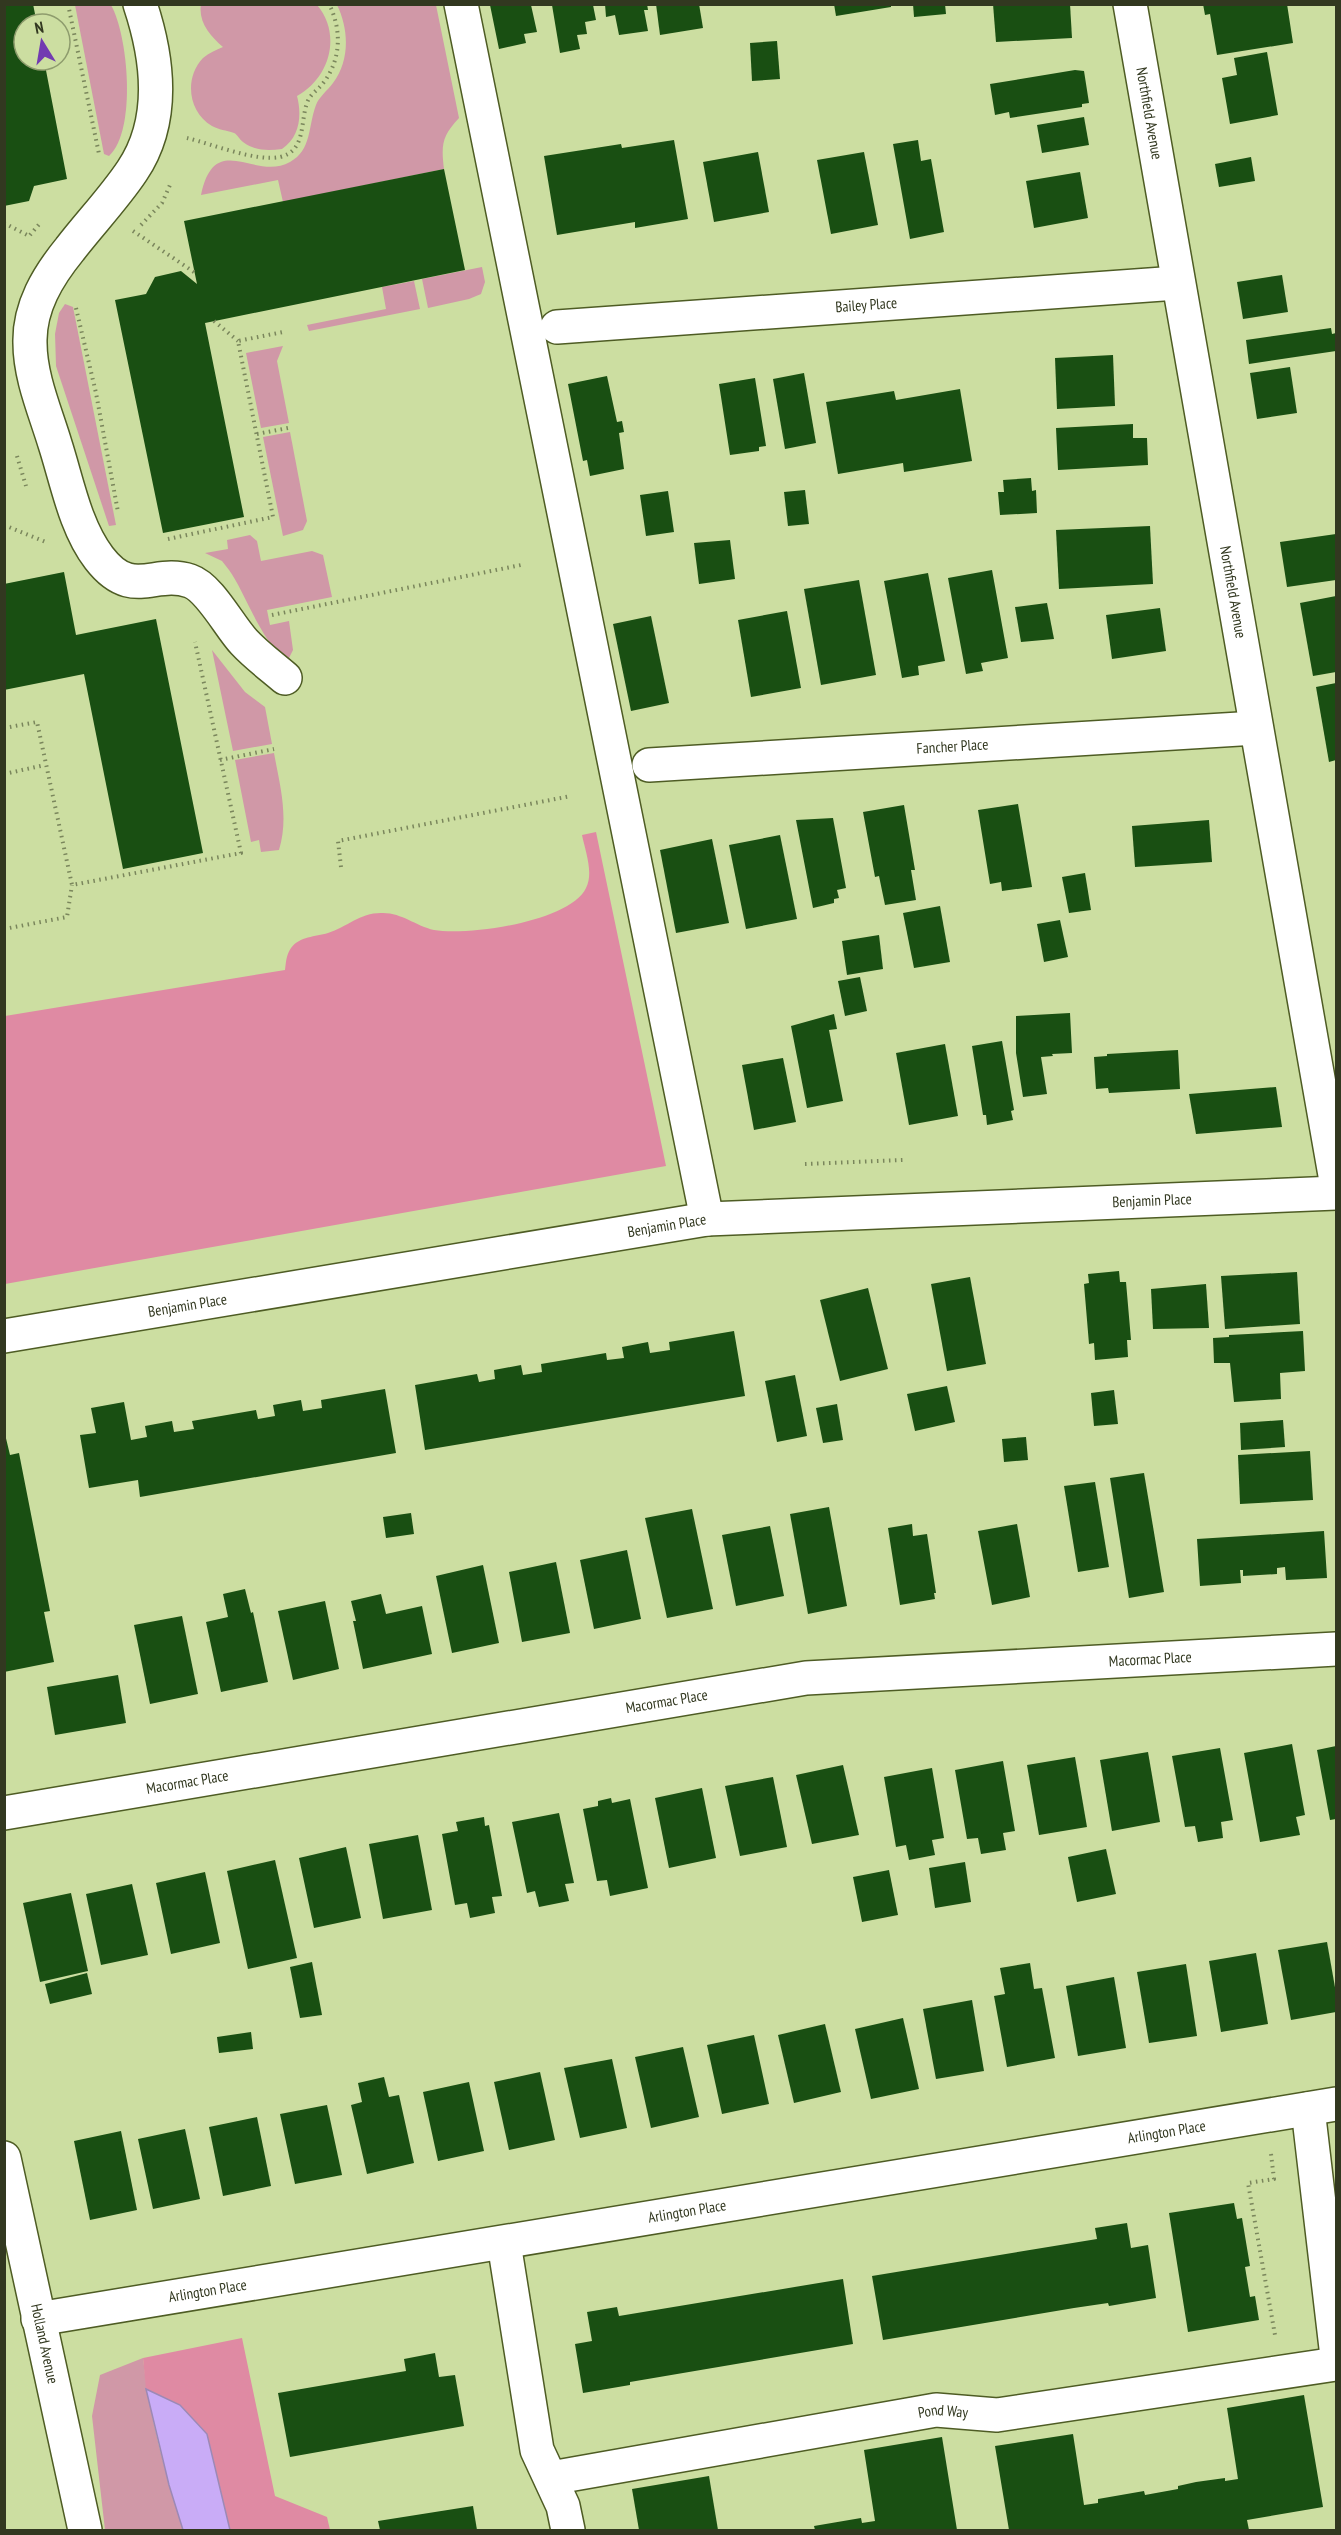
<svg xmlns="http://www.w3.org/2000/svg" width="1341" height="2535" font-family="'PT Sans Narrow',sans-serif">
<rect width="100%" height="100%" fill="#ccdea1"/>
<g fill="#d098a7">
<path d="M201 4 317 5C342 34 330 78 297 96 302 115 300 137 282 149 268 151 255 151 243 142 239 139 237 134 234 133 226 130 219 130 212 126 188 112 184 78 203 58 209 53 216 50 223 47 210 36 198 22 201 4Z"/>
<path d="M75 5H111C128 35 137 130 109 156L104 154Z"/>
<path d="M337 5H436L459 118C442 136 441 145 444 169L283 202 278 180 201 195C215 129 255 182 290 162 312 150 308 126 316 105 319 97 327 91 333 83 350 61 349 29 337 5Z"/>
<path d="M482 267 485 282 481 294 469 299 428 308 422 279Z"/>
<path d="M414 281 420 309 309 331 307 325 386 309 382 287Z"/>
<path d="M65 304 73 307 116 525 109 526 56 366 55 334 59 313Z"/>
<path d="M283 346 277 361 289 423 261 428 246 353Z"/>
<path d="M290 432 307 521 303 530 283 536 263 437Z"/>
<path d="M250 535 257 541 261 561 312 551 323 555 332 597 267 610 270 625 289 621 293 650 289 658C264 651 245 591 229 570L222 561 205 553 228 549 227 540Z"/>
<path d="M212 650 245 692 265 707 272 744 233 751Z"/>
<path d="M274 753C280 786 289 817 279 850L261 852 259 840 251 842 235 760Z"/>
<path d="M143 2358C149 2417 166 2475 183 2530H105L92 2416 100 2375Z"/>
</g>
<g fill="#df8aa3">
<path d="M596 832 666 1166 5 1284V1016L285 970C286 963 286 955 291 948 300 936 315 937 328 933 347 927 361 912 383 913 402 913 416 926 434 930 467 936 570 922 586 888 594 873 585 850 582 835Z"/>
<path d="M242 2338 275 2496 327 2517 330 2530H230L207 2434 180 2405 146 2389 143 2358Z"/>
</g>
<path fill="#c9acf7" stroke="#9c89b6" stroke-width="1.5" d="M146 2389 180 2405 207 2434 230 2530H183L169 2485Z"/>
<g fill="#194f12">
<path d="M4 4H33L37 24H24V60H44L67 179 34 186 29 201 4 206Z"/>
<path d="M605 4H647L648 10H644L648 31 619 35 615 15 606 17Z"/>
<path d="M656 4H699L703 28 660 35Z"/>
<path d="M834 4H891V7L836 16Z"/>
<path d="M913 4H945L946 14 914 17Z"/>
<path d="M993 4H1070L1072 38 996 42Z"/>
<path d="M1203 4H1287L1293 43 1217 55 1210 14 1205 15Z"/>
<path d="M490 5H531L537 32 524 34 526 43 499 49Z"/>
<path d="M552 5H593L596 20 585 22 587 34 577 35 580 49 560 53Z"/>
<path d="M777 41 780 79 752 81 750 43Z"/>
<path d="M1267 52 1278 115 1230 124 1222 78 1237 75 1234 58Z"/>
<path d="M1075 70 1084 71 1089 103 1082 104V107L1010 118 1009 112 995 115 990 84Z"/>
<path d="M1084 117 1089 145 1042 153 1037 125Z"/>
<path d="M674 140 688 219 635 228V222L557 235 544 156 621 144 622 148Z"/>
<path d="M918 140 921 161 931 159 944 232 910 239 893 144Z"/>
<path d="M758 152 769 212 714 222 703 162Z"/>
<path d="M864 152 878 225 831 234 817 160Z"/>
<path d="M1251 157 1255 181 1219 187 1215 164Z"/>
<path d="M444 169 465 270 205 323 244 517 163 533 115 300 146 294 155 277 181 271 197 284 184 221Z"/>
<path d="M1080 172 1088 218 1034 228 1026 181Z"/>
<path d="M1282 275 1288 312 1243 319 1237 282Z"/>
<path d="M1331 328 1332 334 1336 333V351L1249 364 1246 340Z"/>
<path d="M1113 355 1115 406 1057 409 1055 358Z"/>
<path d="M1290 367 1297 413 1257 419 1250 373Z"/>
<path d="M804 373 816 443 785 449 773 379Z"/>
<path d="M607 376 617 422 622 421 624 432 619 433 624 469 590 476 587 460 583 461 568 384Z"/>
<path d="M755 378 766 446 759 447V451L730 455 719 384Z"/>
<path d="M960 389 972 461 904 472 903 463 838 474 826 402 894 391 896 400Z"/>
<path d="M1133 424V438H1147L1148 465 1058 470 1056 428Z"/>
<path d="M1031 478 1032 491 1036 490 1037 513 1000 515 998 492H1004L1003 480Z"/>
<path d="M805 490 809 524 788 526 784 492Z"/>
<path d="M668 491 674 532 646 536 640 495Z"/>
<path d="M1150 526 1153 584 1059 589 1056 530Z"/>
<path d="M1336 534V580L1287 587 1280 542Z"/>
<path d="M730 540 735 579 699 584 694 543Z"/>
<path d="M992 570 1008 658 981 663 983 671 966 674 948 578Z"/>
<path d="M64 572 76 635 156 619 203 853 123 869 84 674 4 690V584Z"/>
<path d="M928 573 945 661 918 666 919 675 902 678 884 581Z"/>
<path d="M859 580 876 675 821 685 804 589Z"/>
<path d="M1336 596V672L1313 676 1300 603Z"/>
<path d="M1047 603 1054 639 1021 642 1015 607Z"/>
<path d="M1160 608 1166 651 1112 659 1106 615Z"/>
<path d="M787 611 801 688 751 697 738 620Z"/>
<path d="M651 616 669 703 631 711 613 624Z"/>
<path d="M1336 683V760L1329 762 1316 687Z"/>
<path d="M1018 804 1032 887 1002 891 1001 882 990 884 978 810Z"/>
<path d="M904 805 915 870H911L916 900 885 905 879 876 875 877 863 812Z"/>
<path d="M833 818 846 888 837 890 839 898 834 899V903L813 908 796 820Z"/>
<path d="M1209 820 1212 862 1135 867 1132 826Z"/>
<path d="M780 835 797 919 746 929 729 845Z"/>
<path d="M712 839 729 923 676 933 660 850Z"/>
<path d="M1085 873 1091 910 1069 913 1062 877Z"/>
<path d="M940 906 950 962 914 968 903 913Z"/>
<path d="M1060 920 1068 957 1044 962 1037 924Z"/>
<path d="M879 935 883 969 847 975 842 941Z"/>
<path d="M860 977 867 1011 845 1016 838 981Z"/>
<path d="M1070 1013 1072 1053 1052 1054 1053 1056 1041 1057 1047 1094 1023 1097 1016 1053V1016Z"/>
<path d="M834 1014 837 1029 829 1030 843 1101 807 1108 791 1026Z"/>
<path d="M1002 1041 1014 1110 1011 1111 1013 1120 987 1125 986 1115H983L972 1046Z"/>
<path d="M945 1044 958 1116 909 1125 896 1053Z"/>
<path d="M1178 1050 1180 1089 1109 1093 1108 1088 1096 1089 1094 1057 1107 1056V1054Z"/>
<path d="M783 1058 796 1122 754 1130 742 1065Z"/>
<path d="M1276 1087 1282 1127 1196 1134 1189 1094Z"/>
<path d="M1119 1271 1120 1282H1126L1131 1340H1127L1128 1357 1095 1360 1094 1343 1089 1344 1084 1284 1089 1283 1088 1274Z"/>
<path d="M1297 1272 1300 1324 1225 1329 1221 1276Z"/>
<path d="M970 1277 986 1364 947 1371 931 1284Z"/>
<path d="M1206 1284 1209 1328 1153 1329 1151 1289Z"/>
<path d="M868 1288 888 1369 840 1381 820 1300Z"/>
<path d="M734 1331 745 1396 425 1450 415 1385 477 1374 479 1382 495 1379 494 1370 521 1365 523 1375 542 1372 541 1364 606 1353 607 1360 624 1358 622 1347 648 1342 650 1353 670 1350 669 1342Z"/>
<path d="M1303 1331 1305 1371 1280 1373 1281 1399 1234 1402 1230 1363H1214L1213 1338 1229 1337V1335Z"/>
<path d="M795 1375 807 1436 777 1442 765 1381Z"/>
<path d="M947 1386 955 1422 915 1431 907 1394Z"/>
<path d="M385 1389 396 1453 140 1497 138 1480 89 1488 80 1435 96 1433 91 1408 124 1402 131 1440 147 1437 145 1426 172 1421 174 1432 194 1429 192 1421 256 1410 258 1419 275 1416 273 1405 301 1400 303 1411 322 1408 321 1400Z"/>
<path d="M1114 1390 1118 1424 1094 1426 1091 1393Z"/>
<path d="M837 1404 843 1440 823 1443 816 1408Z"/>
<path d="M1283 1420 1285 1447 1241 1450 1240 1423Z"/>
<path d="M4 1430 10 1455 19 1453 50 1611 44 1612 54 1662 4 1672Z"/>
<path d="M1026 1437 1028 1460 1004 1462 1002 1439Z"/>
<path d="M1310 1451 1313 1500 1240 1504 1238 1455Z"/>
<path d="M1144 1473 1164 1592 1129 1598 1110 1478Z"/>
<path d="M1095 1482 1109 1567 1078 1572 1064 1486Z"/>
<path d="M829 1507 847 1606 808 1614 790 1514Z"/>
<path d="M692 1509 713 1609 667 1618 645 1518Z"/>
<path d="M411 1513 414 1534 386 1538 383 1517Z"/>
<path d="M912 1524 913 1536 927 1534 936 1593H934L935 1599 900 1605 888 1528Z"/>
<path d="M1017 1524 1030 1597 992 1605 978 1531Z"/>
<path d="M770 1526 784 1596 736 1606 722 1535Z"/>
<path d="M1324 1531 1327 1578 1286 1580 1285 1567 1277 1568V1574L1243 1576V1570H1240L1241 1583 1200 1586 1197 1539Z"/>
<path d="M627 1550 641 1619 594 1629 580 1560Z"/>
<path d="M556 1562 570 1633 522 1642 509 1572Z"/>
<path d="M483 1565 499 1643 452 1653 436 1576Z"/>
<path d="M245 1589 251 1613 253 1612 268 1682 221 1692 206 1622 228 1617 223 1594Z"/>
<path d="M381 1594 386 1614 422 1606 432 1654 363 1669 353 1621H356L351 1601Z"/>
<path d="M325 1601 339 1669 293 1680 278 1611Z"/>
<path d="M182 1616 198 1694 150 1704 134 1625Z"/>
<path d="M118 1675 126 1723 55 1735 47 1687Z"/>
<path d="M1292 1744 1305 1815 1296 1817 1300 1835 1260 1842 1244 1753Z"/>
<path d="M1336 1746V1819L1330 1820 1317 1750Z"/>
<path d="M1220 1748 1233 1820 1221 1822 1223 1838 1198 1842 1195 1826 1185 1827 1172 1756Z"/>
<path d="M1148 1752 1160 1822 1112 1831 1100 1760Z"/>
<path d="M1075 1757 1087 1827 1039 1835 1027 1765Z"/>
<path d="M1003 1761 1015 1831 1003 1833 1006 1850 981 1854 978 1838 967 1839 955 1770Z"/>
<path d="M843 1765 859 1835 812 1844 796 1775Z"/>
<path d="M932 1768 944 1838 932 1840 935 1855 909 1860 906 1845 896 1847 884 1777Z"/>
<path d="M773 1777 787 1847 740 1856 725 1786Z"/>
<path d="M702 1788 716 1858 669 1868 655 1798Z"/>
<path d="M611 1798 612 1803 630 1799 648 1888 610 1896 607 1880 597 1881 583 1809 598 1806V1801Z"/>
<path d="M559 1813 574 1883 565 1884 569 1901 539 1907 535 1891 527 1893 512 1822Z"/>
<path d="M484 1817 485 1826 489 1825 502 1896 492 1897 495 1913 470 1918 467 1903 455 1905 442 1834 458 1831 456 1822Z"/>
<path d="M418 1835 432 1910 383 1919 369 1844Z"/>
<path d="M346 1847 361 1918 314 1928 299 1858Z"/>
<path d="M1106 1849 1116 1894 1077 1902 1068 1857Z"/>
<path d="M275 1860 297 1958 248 1969 227 1871Z"/>
<path d="M965 1862 971 1902 935 1908 929 1868Z"/>
<path d="M889 1870 898 1915 862 1922 853 1877Z"/>
<path d="M205 1872 220 1943 171 1954 156 1883Z"/>
<path d="M132 1884 148 1955 101 1965 86 1894Z"/>
<path d="M71 1893 88 1971 40 1982 23 1903Z"/>
<path d="M1327 1942 1336 1993V2012L1291 2020 1278 1950Z"/>
<path d="M1256 1953 1268 2024 1221 2032 1209 1961Z"/>
<path d="M312 1962 322 2015 300 2018 290 1967Z"/>
<path d="M1030 1963 1034 1989 1042 1988 1055 2058 1007 2067 994 1996 1005 1994 1000 1968Z"/>
<path d="M1186 1964 1197 2036 1149 2043 1137 1972Z"/>
<path d="M87 1973 92 1994 50 2004 45 1984Z"/>
<path d="M1114 1977 1126 2048 1078 2056 1066 1986Z"/>
<path d="M972 2000 984 2071 936 2079 923 2009Z"/>
<path d="M903 2018 919 2089 871 2099 855 2029Z"/>
<path d="M825 2024 841 2092 794 2103 778 2035Z"/>
<path d="M251 2032 253 2049 219 2053 217 2037Z"/>
<path d="M754 2035 769 2104 722 2114 707 2045Z"/>
<path d="M683 2047 699 2117 651 2128 635 2057Z"/>
<path d="M612 2059 627 2128 580 2138 564 2068Z"/>
<path d="M540 2072 555 2140 509 2150 494 2082Z"/>
<path d="M384 2077 389 2097 399 2095 414 2163 367 2174 351 2105 362 2102 358 2083Z"/>
<path d="M469 2082 484 2151 438 2161 423 2092Z"/>
<path d="M327 2105 342 2175 295 2184 280 2114Z"/>
<path d="M257 2117 271 2186 223 2196 209 2127Z"/>
<path d="M185 2129 200 2199 153 2209 138 2139Z"/>
<path d="M121 2131 137 2210 90 2220 74 2141Z"/>
<path d="M1234 2203 1237 2219 1242 2218 1250 2266 1245 2267 1250 2297 1255 2296 1259 2320 1188 2332 1169 2213Z"/>
<path d="M1127 2223 1131 2248 1148 2245 1156 2298 1109 2306 1108 2303 1074 2308 883 2340 872 2276 1097 2239 1095 2228Z"/>
<path d="M843 2279 853 2344 630 2382V2385L583 2393 575 2344 592 2341 587 2312 617 2307 619 2316Z"/>
<path d="M435 2353 439 2377 455 2375 464 2426 290 2457 278 2393 406 2371 404 2359Z"/>
<path d="M1304 2395 1323 2507 1247 2520 1249 2530H1009L995 2446 1073 2434 1084 2505 1098 2503V2499L1144 2491 1145 2495 1178 2489V2486L1196 2482 1225 2478V2481L1238 2479 1227 2408Z"/>
<path d="M942 2437 957 2530H815L814 2526 861 2518 862 2523 875 2521 864 2450Z"/>
<path d="M709 2476 718 2530H639L632 2489Z"/>
<path d="M473 2506 477 2530H380L378 2521Z"/>
</g>
<g fill="none" stroke-linecap="round" stroke-linejoin="round">
<g stroke="#4e5c24" stroke-width="36">
<g id="minor">
<path d="M140 4C158 58 166 121 132 171 114 198 90 223 70 249 48 276 29 307 30 343 30 377 45 411 55 444 67 481 75 527 99 558 132 601 154 569 190 581 210 588 229 626 244 642 256 655 271 666 285 678"/>
<path d="M461 4 707 1219"/>
<path id="s1" d="M1130 4 1336 1181"/>
<path id="s2" d="M557 327 1177 283"/>
<path id="s3" d="M649 765 1256 728"/>
<path id="s4" d="M4 1336 707 1219 1336 1193"/>
<path id="s5" d="M4 1813 806 1678 1336 1649"/>
<path d="M1308 2109 1336 2348"/>
<path id="s6" d="M4 2158 85 2530"/>
<path d="M504 2243 537 2450 563 2506 568 2530"/>
<path id="s7" d="M38 2319 1336 2104"/>
<path id="s8" d="M551 2478 936 2410 997 2415 1336 2364"/>
</g>
</g>
<g stroke="#7a865c" stroke-width="4" stroke-dasharray="1.5 4.5" stroke-linecap="butt">
<path d="M68 4 99 154"/>
<path d="M187 138C212 144 256 162 280 157 306 151 300 123 307 103 310 94 318 90 324 82 341 59 342 30 329 4"/>
<path d="M4 223 29 236"/>
<path d="M141 225 162 203 170 185"/>
<path d="M133 231 194 272"/>
<path d="M30 235 41 222"/>
<path d="M76 308 96 393 118 512"/>
<path d="M214 321 238 341"/>
<path d="M257 434 288 428"/>
<path d="M17 456 26 486"/>
<path d="M4 525 48 543"/>
<path d="M168 539 273 517 238 341 283 332"/>
<path d="M272 615 521 565"/>
<path d="M4 728 37 722 72 885 241 853 195 642"/>
<path d="M220 760 274 749"/>
<path d="M4 774 45 765"/>
<path d="M341 867 338 841 571 796"/>
<path d="M4 929 67 917 72 885"/>
<path d="M805 1164 903 1160"/>
<path d="M1271 2154 1274 2179 1248 2183 1275 2335"/>
</g>
<use href="#minor" stroke="#fff" stroke-width="33"/>
</g>
<g text-anchor="middle" stroke-width="6" stroke-linejoin="round" paint-order="stroke">
<g font-size="15" fill="#323820" stroke="#ccdea1">
<text dy="5" stroke="none"><textPath href="#s1" startOffset="111">Northfield Avenue</textPath></text>
<text dy="5" stroke="none"><textPath href="#s2" startOffset="310">Bailey Place</textPath></text>
<text dy="5" stroke="none"><textPath href="#s1" startOffset="597">Northfield Avenue</textPath></text>
<text dy="5" stroke="none"><textPath href="#s3" startOffset="304">Fancher Place</textPath></text>
<text dy="5" stroke="none"><textPath href="#s4" startOffset="1158">Benjamin Place</textPath></text>
<text dy="5" stroke="none"><textPath href="#s4" startOffset="672">Benjamin Place</textPath></text>
<text dy="5" stroke="none"><textPath href="#s4" startOffset="186">Benjamin Place</textPath></text>
<text dy="5" stroke="none"><textPath href="#s5" startOffset="1158">Macormac Place</textPath></text>
<text dy="5" stroke="none"><textPath href="#s5" startOffset="672">Macormac Place</textPath></text>
<text dy="5" stroke="none"><textPath href="#s5" startOffset="186">Macormac Place</textPath></text>
<text dy="5" stroke="none"><textPath href="#s7" startOffset="1144">Arlington Place</textPath></text>
<text dy="5" stroke="none"><textPath href="#s7" startOffset="658">Arlington Place</textPath></text>
<text dy="5" stroke="none"><textPath href="#s7" startOffset="172">Arlington Place</textPath></text>
<text dy="5" stroke="none"><textPath href="#s6" startOffset="190">Holland Avenue</textPath></text>
<text dy="5" stroke="none"><textPath href="#s8" startOffset="398">Pond Way</textPath></text>
</g>
</g>
<rect width="1341" height="2535" fill="none" stroke="#323820" stroke-width="12"/>
<g transform="translate(42 42) rotate(349)"><circle r="28" fill="#ccdea1" stroke="#8e9c6d" stroke-width="1.5"/>
<path d="M0-4.5L10 22L0 15L-10 22Z" fill="#723bb1"/>
<text y="-9" font-size="16" font-weight="bold" text-anchor="middle" fill="#323820">N</text>
</g>
</svg>
